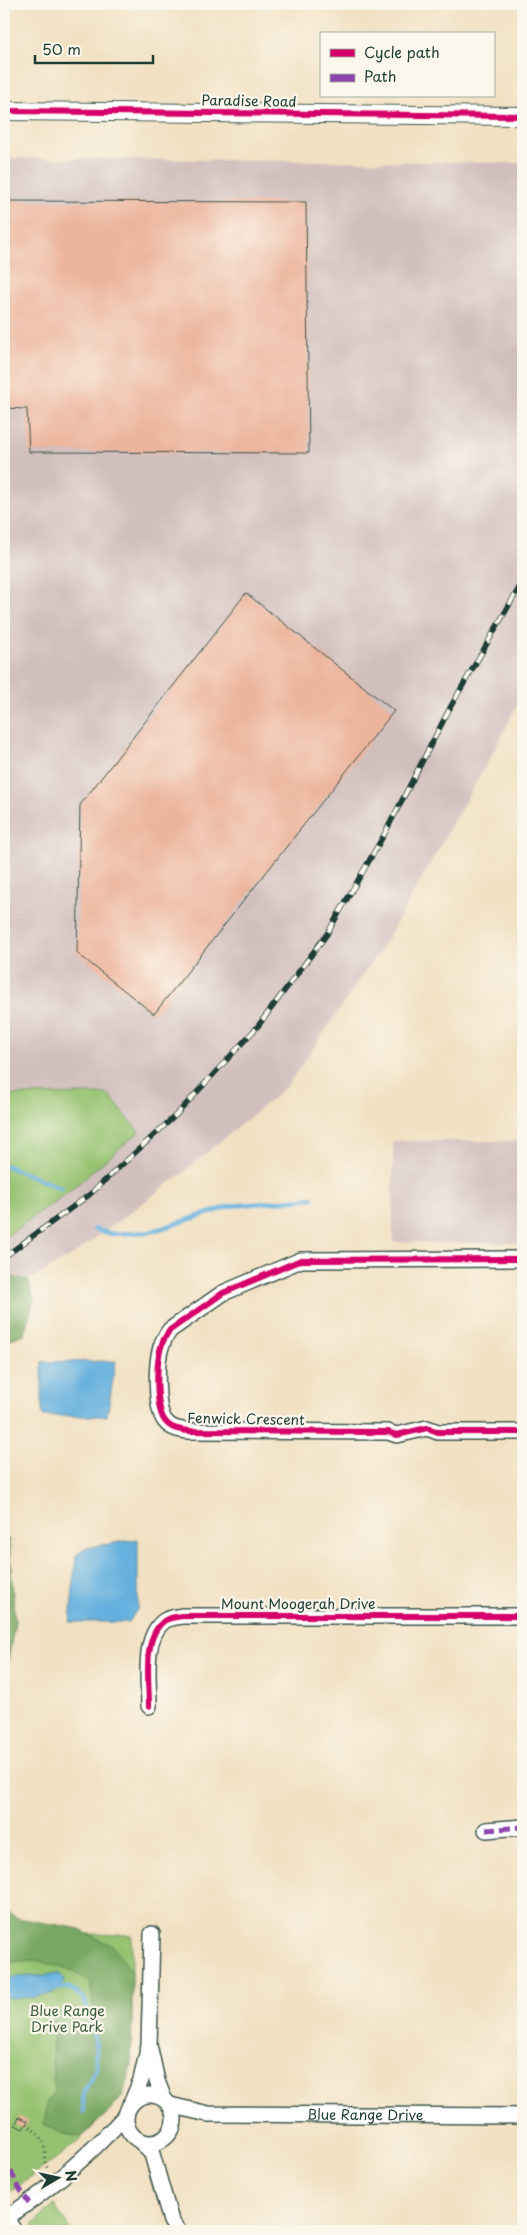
<svg xmlns="http://www.w3.org/2000/svg" width="527" height="2235" font-family="'Playpen Sans',sans-serif">
<rect width="100%" height="100%" fill="#fbf7ec"/>
<filter id="ink" filterUnits="userSpaceOnUse"><feTurbulence type="fractalNoise" baseFrequency=".02" numOctaves="2"/><feDisplacementMap in="SourceGraphic" scale="10" xChannelSelector="R" yChannelSelector="G"/><feConvolveMatrix kernelMatrix="1 2 1 2 8 2 1 2 1" color-interpolation-filters="sRGB"/></filter>
<filter id="wash" filterUnits="userSpaceOnUse"><feTurbulence type="fractalNoise" baseFrequency=".0096" numOctaves="4" result="noise"/><feDisplacementMap in="SourceGraphic" scale="20" xChannelSelector="R" yChannelSelector="G"/><feGaussianBlur stdDeviation="1.12" result="paint"/><feColorMatrix in="noise" values="0 0 0 0 0 0 0 0 0 0 0 0 0 0 0 0 0 1.4 0 .05"/><feComposite in="paint" operator="in"/></filter>
<g filter="url(#wash)">
<rect width="100%" height="100%" fill="#f1e0c1"/>
<g fill="#d1bfbe">
<path d="M4 158 523 163V693L497 745 386 941 287 1086 179 1176 74 1254 4 1295V1238L68 1192 139 1132 108 1094 4 1095Z"/>
<path d="M393 1141H523V1243L393 1242Z"/>
</g>
<g fill="#95c270" stroke="#5a8052">
<path d="M108 1094 139 1132 68 1192 4 1238V1095Z"/>
<path d="M4 1932 132 1935C132 1965 132 1994 132 2023 131 2042 133 2062 128 2080 117 2118 37 2173 4 2196Z"/>
<path d="M54 2204 71 2231H31L34 2224Z"/>
</g>
<g fill="#78a862" stroke="#4c724b">
<path d="M12 1277 28 1280 34 1300 24 1334 4 1342V1282Z"/>
<path d="M4 1536 9 1540 15 1622 4 1684Z"/>
<path d="M4 1910 17 1918 75 1928 113 1946 132 1972 131 2057 128 2080 121 2098 107 2114 81 2136 61 2134 44 2124 48 2100 54 2092 52 2057 54 2017 73 2007 81 2013 94 2010 90 1982 73 1971 36 1960 4 1963Z"/>
</g>
<g fill="#65b0de" stroke="#427689">
<path d="M116 1361 107 1416H42V1362Z"/>
<path d="M138 1539V1608L129 1622H70L76 1555 85 1548Z"/>
<path d="M60 1974 64 1980 62 1988C48 1998 21 2000 4 1997V1978Z"/>
</g>
<g fill="none" stroke-linecap="round" stroke-linejoin="round">
<g stroke="#65b0de" stroke-width="4.5">
<path d="M4 1165 61 1188"/>
<path d="M94 1229 112 1234 150 1232 231 1206 313 1198"/>
<path d="M57 1988H70L84 1998 90 2016 96 2046V2069L83 2093 84 2112"/>
</g>
</g>
<g id="blocks">
<g fill="#ecb49b">
<path d="M4 201 306 202 309 453 29 452 27 409 4 408Z"/>
<path d="M246 593 394 711 154 1014 77 953 80 805Z"/>
<path d="M19 2117 28 2121 23 2129 15 2125Z"/>
</g>
</g>
</g>
<g filter="url(#ink)">
<use href="#blocks" fill-opacity="0" stroke="#3e5549" stroke-width="1"/>
<g fill="none" stroke-linecap="round" stroke-linejoin="round">
<g stroke="#3e5549" stroke-width="18">
<g id="minor">
<path d="M523 1259 301 1260 223 1293 170 1330C166 1335 163 1340 161 1347 156 1362 155 1408 165 1421 171 1429 180 1430 189 1431L388 1432 397 1435 427 1428 438 1432H523"/>
<path d="M149 1706C149 1681 142 1638 164 1621 168 1618 176 1617 182 1616H523"/>
<path d="M486 1830 523 1827"/>
<path d="M150 2049 157 2081 164 2099"/>
<circle cx="150" cy="2119" r="24"/>
<path d="M131 2104 141 2080 149 2045 152 1934"/>
<path id="s1" d="M170 2105 208 2114 523 2116"/>
<path d="M141 2142 152 2154 171 2221 178 2231"/>
<path d="M6 2218 14 2231"/>
<path d="M4 2219C49 2191 90 2154 126 2115"/>
</g>
</g>
<g stroke="#3e5549" stroke-width="20">
<path id="tertiary" d="M4 111 523 116"/>
</g>
<path stroke="#3e5549" stroke-width="2.5" stroke-dasharray="1 4" stroke-linecap="butt" d="M26 2124C37 2132 45 2139 45 2154 45 2160 45 2164 48 2169"/>
<use href="#minor" stroke="#fff" stroke-width="15"/>
<use href="#tertiary" stroke="#fff" stroke-width="18"/>
<g stroke="#1f3d34" stroke-width="5.5">
<path id="rail" d="M4 1257 89 1195 176 1115 258 1026 327 934 385 833 451 706 523 581"/>
</g>
<use href="#rail" stroke="#fbf7ec" stroke-width="4" stroke-dasharray="11" stroke-linecap="butt"/>
<g stroke="#8e44ad" stroke-width="5" stroke-dasharray="10 5" stroke-linecap="butt">
<path d="M486 1830 523 1827"/>
<path d="M4 2157 18 2186 29 2203"/>
</g>
<g stroke="#fbf7ec" stroke-width="9">
<g id="cycleway">
<path d="M4 111 523 116"/>
<path d="M523 1259 301 1260 223 1293 170 1330C166 1335 163 1340 161 1347 156 1362 155 1408 165 1421 171 1429 180 1430 189 1431L388 1432 397 1435 427 1428 438 1432H523"/>
<path d="M149 1706C149 1681 142 1638 164 1621 168 1618 176 1617 182 1616H523"/>
</g>
</g>
<use href="#cycleway" stroke="#d6006c" stroke-width="6"/>
</g>
</g>
<g text-anchor="middle" stroke-width="4.5" stroke-linejoin="round" paint-order="stroke">
<g font-size="14" fill="#1f3d34" stroke="#fbf7ec">
<text transform="translate(249 101) rotate(1)" y="5">Paradise Road</text>
<text transform="translate(246 1419) rotate(1)" y="5">Fenwick Crescent</text>
<text x="298" y="1609">Mount Moogerah Drive</text>
<text dy="5" stroke="none"><textPath href="#s1" startOffset="196">Blue Range Drive</textPath></text>
</g>
<g font-size="14" fill="#3c5e43" stroke="#fbf7ec">
<text x="67" y="2016">Blue Range<tspan x="67" dy="16">Drive Park</tspan></text>
</g>
</g>
<rect width="527" height="2235" fill="none" stroke="#fbf7ec" stroke-width="20"/>
<rect x="320" y="32" width="175" height="65" fill="#fbf7ec" stroke="#a3ada2"/>
<rect x="330" y="49" width="25" height="8" fill="#d6006c" stroke="#a3ada2"/>
<text x="364" y="58" font-size="15" fill="#1f3d34">Cycle path</text>
<rect x="330" y="74" width="25" height="8" fill="#8e44ad" stroke="#a3ada2"/>
<text x="364" y="82" font-size="15" fill="#1f3d34">Path</text>
<g transform="translate(58 2178) rotate(81)" stroke="#fbf7ec" stroke-width="4" paint-order="stroke">
<path d="M0-4L9 19L0 12L-9 19Z" fill="#1f3d34"/>
<text y="-8" font-size="14" font-weight="bold" text-anchor="middle" fill="#1f3d34">N</text>
</g>
<path d="M35 55v8h118v-8" fill="none" stroke="#1f3d34" stroke-width="2.5"/>
<text x="42" y="55" font-size="15" fill="#1f3d34" stroke="#fbf7ec" stroke-width="4" paint-order="stroke">50 m</text>
</svg>
